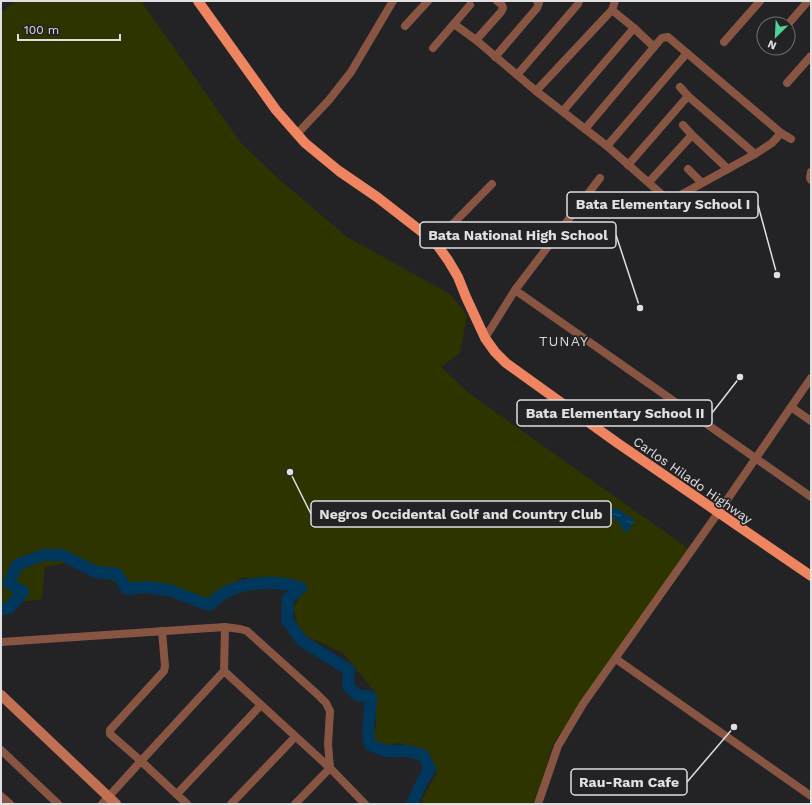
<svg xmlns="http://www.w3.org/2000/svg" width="812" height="805" font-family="'Work Sans',sans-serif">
<defs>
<pattern id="water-ripples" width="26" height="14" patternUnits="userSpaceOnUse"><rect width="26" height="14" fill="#00375c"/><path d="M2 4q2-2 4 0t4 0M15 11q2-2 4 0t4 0" fill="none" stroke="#255473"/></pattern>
</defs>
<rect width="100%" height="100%" fill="#232225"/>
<path fill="#2e3400" d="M15 1H141L241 143 280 180 347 237 450 294 467 315 460 353 441 367 470 394 689 549 553 744 535 804H423L422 799 437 773 426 750 415 748 400 743 381 746 372 741 376 726 374 691 343 653 300 633 293 608 307 585 280 578 259 579 243 577 208 602 166 585 132 594 82 560 45 567 42 599 1 605V13Z"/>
<path fill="url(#water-ripples)" d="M614 507 635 520 627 533 622 529 620 523 609 515Z"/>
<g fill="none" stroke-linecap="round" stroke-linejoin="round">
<path stroke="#00375c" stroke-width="12" d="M1 610 9 608 23 592 9 583 17 565 43 555H62L96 572 117 574 127 589 146 587 169 590 209 605C214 601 219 596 224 593 247 581 277 580 301 588L288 599 287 620 302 641 349 670 348 686 357 695 371 697 368 734 370 745 386 751H408L423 755 430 769 424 778 413 801V804"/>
<g stroke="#885543" stroke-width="8">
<path d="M612 10 634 28 654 47"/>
<path d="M790 22 808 1"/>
<path d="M454 24 476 40 536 91 607 146 667 199 670 200 677 197 755 154 772 143 781 133"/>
<path d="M405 26 428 1"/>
<path d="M476 40 501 12 503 8 502 5 497 1"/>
<path d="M724 42 760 1"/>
<path d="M433 48 470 5"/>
<path d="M495 57 537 8 539 3 537 1"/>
<path d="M517 75 578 4 579 1"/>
<path d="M787 83 811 56"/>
<path d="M680 87 688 96 755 154"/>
<path d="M536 91 612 10 615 1"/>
<path d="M563 111 634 28"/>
<path d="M683 125 692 135 728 169"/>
<path d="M585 129 660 40 662 38 668 37 781 133 791 139"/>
<path d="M297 134 329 100 351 72 393 1"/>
<path d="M607 146 687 53"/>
<path d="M628 165 688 96"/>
<path d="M688 169 702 183"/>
<path d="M811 172 810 178 811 180"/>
<path d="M649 182 692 135"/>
<path d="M435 242 492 184"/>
<path d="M515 290 811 497"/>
<path d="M485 338 515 290 600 178"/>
<path d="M791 407 811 421"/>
<path d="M225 627 224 671 330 768 365 804"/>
<path d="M162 631 165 666 164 671 110 730V734L141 761 224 671"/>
<path d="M1 642 225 627 240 629 247 631 317 694 326 703 330 711 328 744 330 768 295 804"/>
<path d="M616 659 811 796"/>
<path d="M1 750 58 804"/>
<path d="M177 794 261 705"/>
<path d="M1 796 10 804"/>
<path d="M102 804 141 761 187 804"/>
<path d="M231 804 295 737"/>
<path d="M538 804 558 746 583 704 718 513 811 378"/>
</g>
<path stroke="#c27054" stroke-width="10" d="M1 695 116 804"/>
<path stroke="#ef8560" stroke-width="10" d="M198 1 276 110 305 143 339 171 377 197 435 242 448 260 458 277 466 297 485 338 495 352 506 363 616 442 811 576"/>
</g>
<g text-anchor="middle" stroke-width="3.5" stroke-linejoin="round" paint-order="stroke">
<g font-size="13" fill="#e0dfe2" stroke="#232225">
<text transform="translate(693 480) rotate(35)" y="5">Carlos Hilado Highway</text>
</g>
<g font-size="14" letter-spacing="1" fill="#d9d8dc" stroke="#232225">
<text x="564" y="346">TUNAY</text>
</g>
</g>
<path fill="none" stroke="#e0dfe2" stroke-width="1.5" d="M777 275L758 205M640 308L616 235M740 377L712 413M290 472L311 514M734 727L687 782"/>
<g fill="#e0dfe2" stroke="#232225" stroke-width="1.5">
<circle cx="777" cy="275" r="4"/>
<circle cx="640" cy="308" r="4"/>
<circle cx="740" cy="377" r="4"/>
<circle cx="290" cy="472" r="4"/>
<circle cx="734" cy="727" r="4"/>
</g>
<g fill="#232225" stroke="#e0dfe2" stroke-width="1.5">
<rect x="567" y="192" width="191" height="26" rx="4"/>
<rect x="420" y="222" width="196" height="26" rx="4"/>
<rect x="517" y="400" width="195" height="26" rx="4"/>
<rect x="311" y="501" width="300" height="26" rx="4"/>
<rect x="571" y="769" width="116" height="26" rx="4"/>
</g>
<g font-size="14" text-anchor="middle" font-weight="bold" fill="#e0dfe2">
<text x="663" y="209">Bata Elementary School I</text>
<text x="518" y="240">Bata National High School</text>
<text x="615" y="418">Bata Elementary School II</text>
<text x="461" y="519">Negros Occidental Golf and Country Club</text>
<text x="629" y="787">Rau-Ram Cafe</text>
</g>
<rect width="812" height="805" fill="none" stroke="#e0dfe2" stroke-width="4"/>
<g transform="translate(776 36) rotate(204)"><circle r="19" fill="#232225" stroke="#6f6e71"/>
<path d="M0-3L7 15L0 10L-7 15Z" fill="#51d397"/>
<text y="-6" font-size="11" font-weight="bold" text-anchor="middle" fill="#e0dfe2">N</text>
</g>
<path d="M18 34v6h102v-6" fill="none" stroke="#e0dfe2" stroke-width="2"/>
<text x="24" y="34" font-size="12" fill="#e0dfe2" stroke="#232225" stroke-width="3" paint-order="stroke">100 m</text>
</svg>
